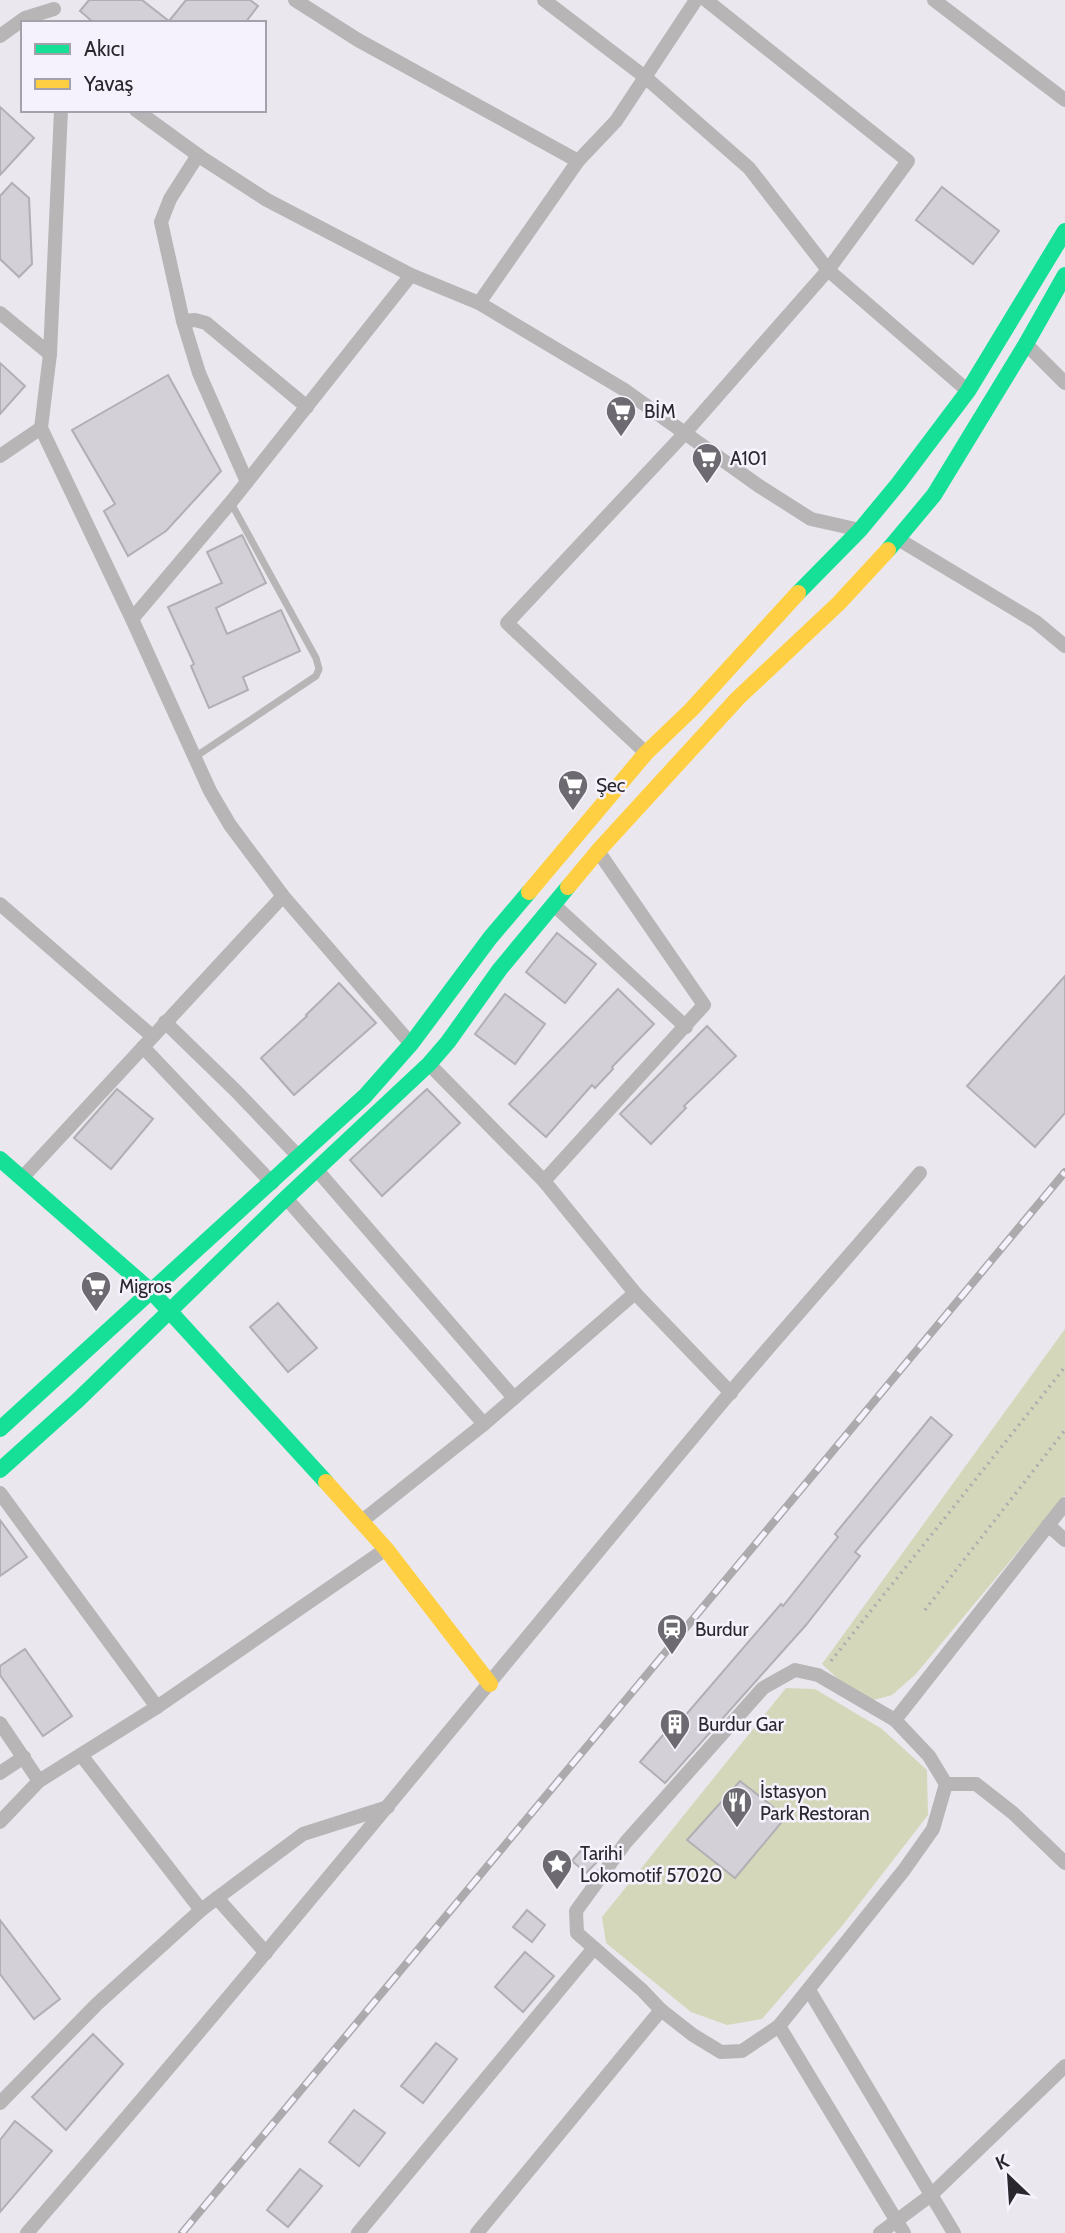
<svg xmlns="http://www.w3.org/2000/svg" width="1065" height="2233" font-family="Cabin,sans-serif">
<rect width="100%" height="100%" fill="#eae8ee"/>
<g fill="#d5d7ba">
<path d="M1065 1329V1495L915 1675 892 1695 870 1701 852 1692 822 1664Z"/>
<path d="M786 1688 815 1689 882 1729 927 1770 928 1815 842 1926 762 2019 727 2025 691 2012 606 1943 602 1917Z"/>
</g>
<g fill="#d3d1d7" stroke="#b1afb4" stroke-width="2">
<path d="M89 0H142L169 21 186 0H250L258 6 245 23H94L80 11Z"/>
<path d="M0 107 34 138 0 175Z"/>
<path d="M12 183 29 198 32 264 19 277 0 259V196Z"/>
<path d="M942 187 999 231 973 264 916 220Z"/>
<path d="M0 363 25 386 0 414Z"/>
<path d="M168 375 221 471 166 531 128 556 104 511 115 504 72 430Z"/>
<path d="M242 535 266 583 216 608 227 634 281 610 300 651 243 677 248 690 209 708 191 666 194 664 168 607 222 583 207 552Z"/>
<path d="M557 933 596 964 565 1003 526 972Z"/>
<path d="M1065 976V1113L1035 1147 967 1086Z"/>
<path d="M339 983 376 1023 294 1095 261 1058 307 1016 306 1015Z"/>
<path d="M618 989 654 1024 612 1067 613 1069 595 1088 592 1085 546 1137 509 1104Z"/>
<path d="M505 994 545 1024 515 1064 475 1034Z"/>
<path d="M707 1026 736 1056 684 1106 686 1108 651 1144 620 1114Z"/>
<path d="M117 1089 153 1119 111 1169 74 1138Z"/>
<path d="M427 1089 460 1123 382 1196 350 1160Z"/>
<path d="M278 1303 317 1348 288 1372 250 1327Z"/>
<path d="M931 1417 952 1435 855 1552 860 1556 806 1625 665 1783 640 1762 681 1714 684 1717 781 1604 783 1606 838 1537 835 1534Z"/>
<path d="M0 1520 27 1557 0 1576Z"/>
<path d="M25 1649 72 1716 43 1736 0 1675V1666Z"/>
<path d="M740 1781 786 1817 735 1878 687 1840Z"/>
<path d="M582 1849 597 1862 586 1873 572 1861Z"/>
<path d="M527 1910 545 1925 532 1942 513 1927Z"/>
<path d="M0 1920 60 1999 34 2019 0 1974Z"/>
<path d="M525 1952 554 1976 523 2012 495 1987Z"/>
<path d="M93 2034 123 2064 66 2130 32 2097Z"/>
<path d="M436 2043 457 2059 423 2103 401 2086Z"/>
<path d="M354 2110 385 2133 359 2166 329 2142Z"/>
<path d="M15 2121 52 2151 0 2212V2140Z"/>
<path d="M300 2169 322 2186 288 2227 267 2210Z"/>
</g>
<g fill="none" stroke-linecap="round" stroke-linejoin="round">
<g stroke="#afadb0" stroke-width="3.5" stroke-dasharray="2 5" stroke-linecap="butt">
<path d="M925 1610 1065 1430"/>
<path d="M831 1661 1065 1367"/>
</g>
<path stroke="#b7b5b6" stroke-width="7" d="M195 757 316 676 319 669 316 658 231 503"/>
<g stroke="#b7b5b6" stroke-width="14">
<path d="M295 0 358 40 578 161 479 303"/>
<path d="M544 0 645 77 749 168 828 270 968 391"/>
<path d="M934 0 1065 100"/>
<path d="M0 36 25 18 54 9"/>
<path d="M61 110 50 354 41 428 132 619 210 791 230 825 283 896 411 1044"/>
<path d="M136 110 202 158 267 200 411 275 479 303 623 389 759 486 811 519 860 530"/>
<path d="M198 155 170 199 161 222 183 321 199 373 247 482"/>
<path d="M578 161 616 121 696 0"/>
<path d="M0 313 50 354"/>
<path d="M183 321 195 320 206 323 307 407"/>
<path d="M1026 344 1065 383"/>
<path d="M0 456 41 428"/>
<path d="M898 539 1036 622 1065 646"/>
<path d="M132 619 231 502 411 275"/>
<path d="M646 753 507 623 685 433 828 270 908 161 706 0"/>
<path d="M0 904 152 1036"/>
<path d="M554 905 686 1027"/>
<path d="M165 1022 236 1091 299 1157"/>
<path d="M143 1047 272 1183"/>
<path d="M429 1064 544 1181 635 1293"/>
<path d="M317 1170 514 1398"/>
<path d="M22 1178 283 896"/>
<path d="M544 1181 704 1005 598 851"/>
<path d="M286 1198 484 1424"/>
<path d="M0 1493 157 1707"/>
<path d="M362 1521 484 1424 635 1293 731 1393"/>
<path d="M1048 1525 1065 1540"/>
<path d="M0 1723 39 1781"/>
<path d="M81 1755 201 1910"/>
<path d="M0 1773 24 1757"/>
<path d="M946 1784H976L1013 1813 1065 1863"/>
<path d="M0 1822 39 1781 157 1707 386 1549"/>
<path d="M217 1898 266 1953"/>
<path d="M809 1990 954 2233"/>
<path d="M661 2010 642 1990 577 1933 576 1911 626 1842 763 1688 795 1670 818 1675 895 1720 1065 1504"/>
<path d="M779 2026 904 2233"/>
<path d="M0 2103 97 2004 201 1910 303 1834 388 1807"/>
<path d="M27 2233C266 1958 495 1674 729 1394 792 1320 857 1247 920 1173"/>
<path d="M358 2233 594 1948"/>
<path d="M477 2233 661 2010 693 2035 721 2052 742 2051 779 2026 904 1870 933 1829 946 1784 929 1756 895 1720"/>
<path d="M880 2233 931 2195 1065 2066"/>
</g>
<g stroke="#16e098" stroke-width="16">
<path d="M888 550 934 495 1026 344 1065 275"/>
<path d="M798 593 860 530 898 484 968 391 1065 231"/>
<path d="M0 1159 152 1292 326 1482"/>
<path d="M0 1429 365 1096 411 1044 490 938 529 892"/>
<path d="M0 1470 78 1400 286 1198 429 1064 448 1042 500 969 568 887"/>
</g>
<g stroke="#ffcf43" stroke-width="16">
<path d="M568 887 598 851 738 698 839 603 888 550"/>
<path d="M529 892 646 753 691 710 798 593"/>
<path d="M326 1482 386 1549 490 1684"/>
</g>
<g stroke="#acaaad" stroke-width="8">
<path id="rail" d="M182 2233 1065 1172"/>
</g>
<use href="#rail" stroke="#f6f2fd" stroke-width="5" stroke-dasharray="16" stroke-linecap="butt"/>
</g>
<defs>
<g id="supermarket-pin" transform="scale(1.575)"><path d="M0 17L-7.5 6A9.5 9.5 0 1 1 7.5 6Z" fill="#6d6b71" stroke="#f6f2fd"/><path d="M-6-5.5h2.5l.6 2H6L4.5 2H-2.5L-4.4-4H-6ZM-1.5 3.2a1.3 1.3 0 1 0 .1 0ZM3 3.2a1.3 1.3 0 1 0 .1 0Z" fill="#fff"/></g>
<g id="station-pin" transform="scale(1.575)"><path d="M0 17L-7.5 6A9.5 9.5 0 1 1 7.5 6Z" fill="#6d6b71" stroke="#f6f2fd"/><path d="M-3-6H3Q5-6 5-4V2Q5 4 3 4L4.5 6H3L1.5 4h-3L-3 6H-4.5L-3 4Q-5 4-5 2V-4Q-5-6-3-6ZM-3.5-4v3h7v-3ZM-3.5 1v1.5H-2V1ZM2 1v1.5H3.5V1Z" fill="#fff"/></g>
<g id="building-pin" transform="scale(1.575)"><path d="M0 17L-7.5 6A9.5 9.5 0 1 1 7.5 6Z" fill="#6d6b71" stroke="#f6f2fd"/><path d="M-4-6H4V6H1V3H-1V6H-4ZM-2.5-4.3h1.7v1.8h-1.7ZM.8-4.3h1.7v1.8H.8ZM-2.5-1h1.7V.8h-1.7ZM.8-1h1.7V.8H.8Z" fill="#fff"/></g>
<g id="restaurant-pin" transform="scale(1.575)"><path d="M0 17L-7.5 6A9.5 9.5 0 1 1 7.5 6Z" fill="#6d6b71" stroke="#f6f2fd"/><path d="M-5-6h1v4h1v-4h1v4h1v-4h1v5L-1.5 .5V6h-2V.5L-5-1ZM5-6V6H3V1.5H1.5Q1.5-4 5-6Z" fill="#fff"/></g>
<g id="sight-pin" transform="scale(1.575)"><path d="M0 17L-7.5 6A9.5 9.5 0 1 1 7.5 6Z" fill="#6d6b71" stroke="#f6f2fd"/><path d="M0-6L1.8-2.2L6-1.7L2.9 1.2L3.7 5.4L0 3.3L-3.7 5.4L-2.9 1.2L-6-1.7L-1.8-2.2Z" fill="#fff"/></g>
</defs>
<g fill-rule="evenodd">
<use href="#supermarket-pin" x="621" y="411"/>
<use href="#supermarket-pin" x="707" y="458"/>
<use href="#supermarket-pin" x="573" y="785"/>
<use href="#supermarket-pin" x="96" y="1286"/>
<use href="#station-pin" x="672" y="1629"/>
<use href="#building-pin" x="675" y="1724"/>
<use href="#restaurant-pin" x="737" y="1802"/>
<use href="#sight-pin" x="557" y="1864"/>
</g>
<g text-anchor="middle" stroke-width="5" stroke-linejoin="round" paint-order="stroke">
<g font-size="19" fill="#2a282e" stroke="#f6f2fd" text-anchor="start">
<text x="644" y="418">BİM</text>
<text x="730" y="465">A101</text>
<text x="596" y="792">Şec</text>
<text x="119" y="1293">Migros</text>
<text x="695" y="1636">Burdur</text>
<text x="698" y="1731">Burdur Gar</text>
<text x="760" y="1798">İstasyon<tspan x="760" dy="22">Park Restoran</tspan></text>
<text x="580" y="1860">Tarihi<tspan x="580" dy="22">Lokomotif 57020</tspan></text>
</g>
</g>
<rect x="21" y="21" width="245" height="91" fill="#f6f2fd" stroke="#a4a1aa" stroke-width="2"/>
<rect x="35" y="44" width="35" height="10" fill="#16e098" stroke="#a4a1aa" stroke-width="2"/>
<text x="84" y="56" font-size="21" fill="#2a282e">Akıcı</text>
<rect x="35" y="79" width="35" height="10" fill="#ffcf43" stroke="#a4a1aa" stroke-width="2"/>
<text x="84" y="91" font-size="21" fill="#2a282e">Yavaş</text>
<g transform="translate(1009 2177) rotate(335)" stroke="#f6f2fd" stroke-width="5" paint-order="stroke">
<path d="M0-5L12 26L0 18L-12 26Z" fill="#2a282e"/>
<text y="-10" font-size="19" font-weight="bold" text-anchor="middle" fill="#2a282e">K</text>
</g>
</svg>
